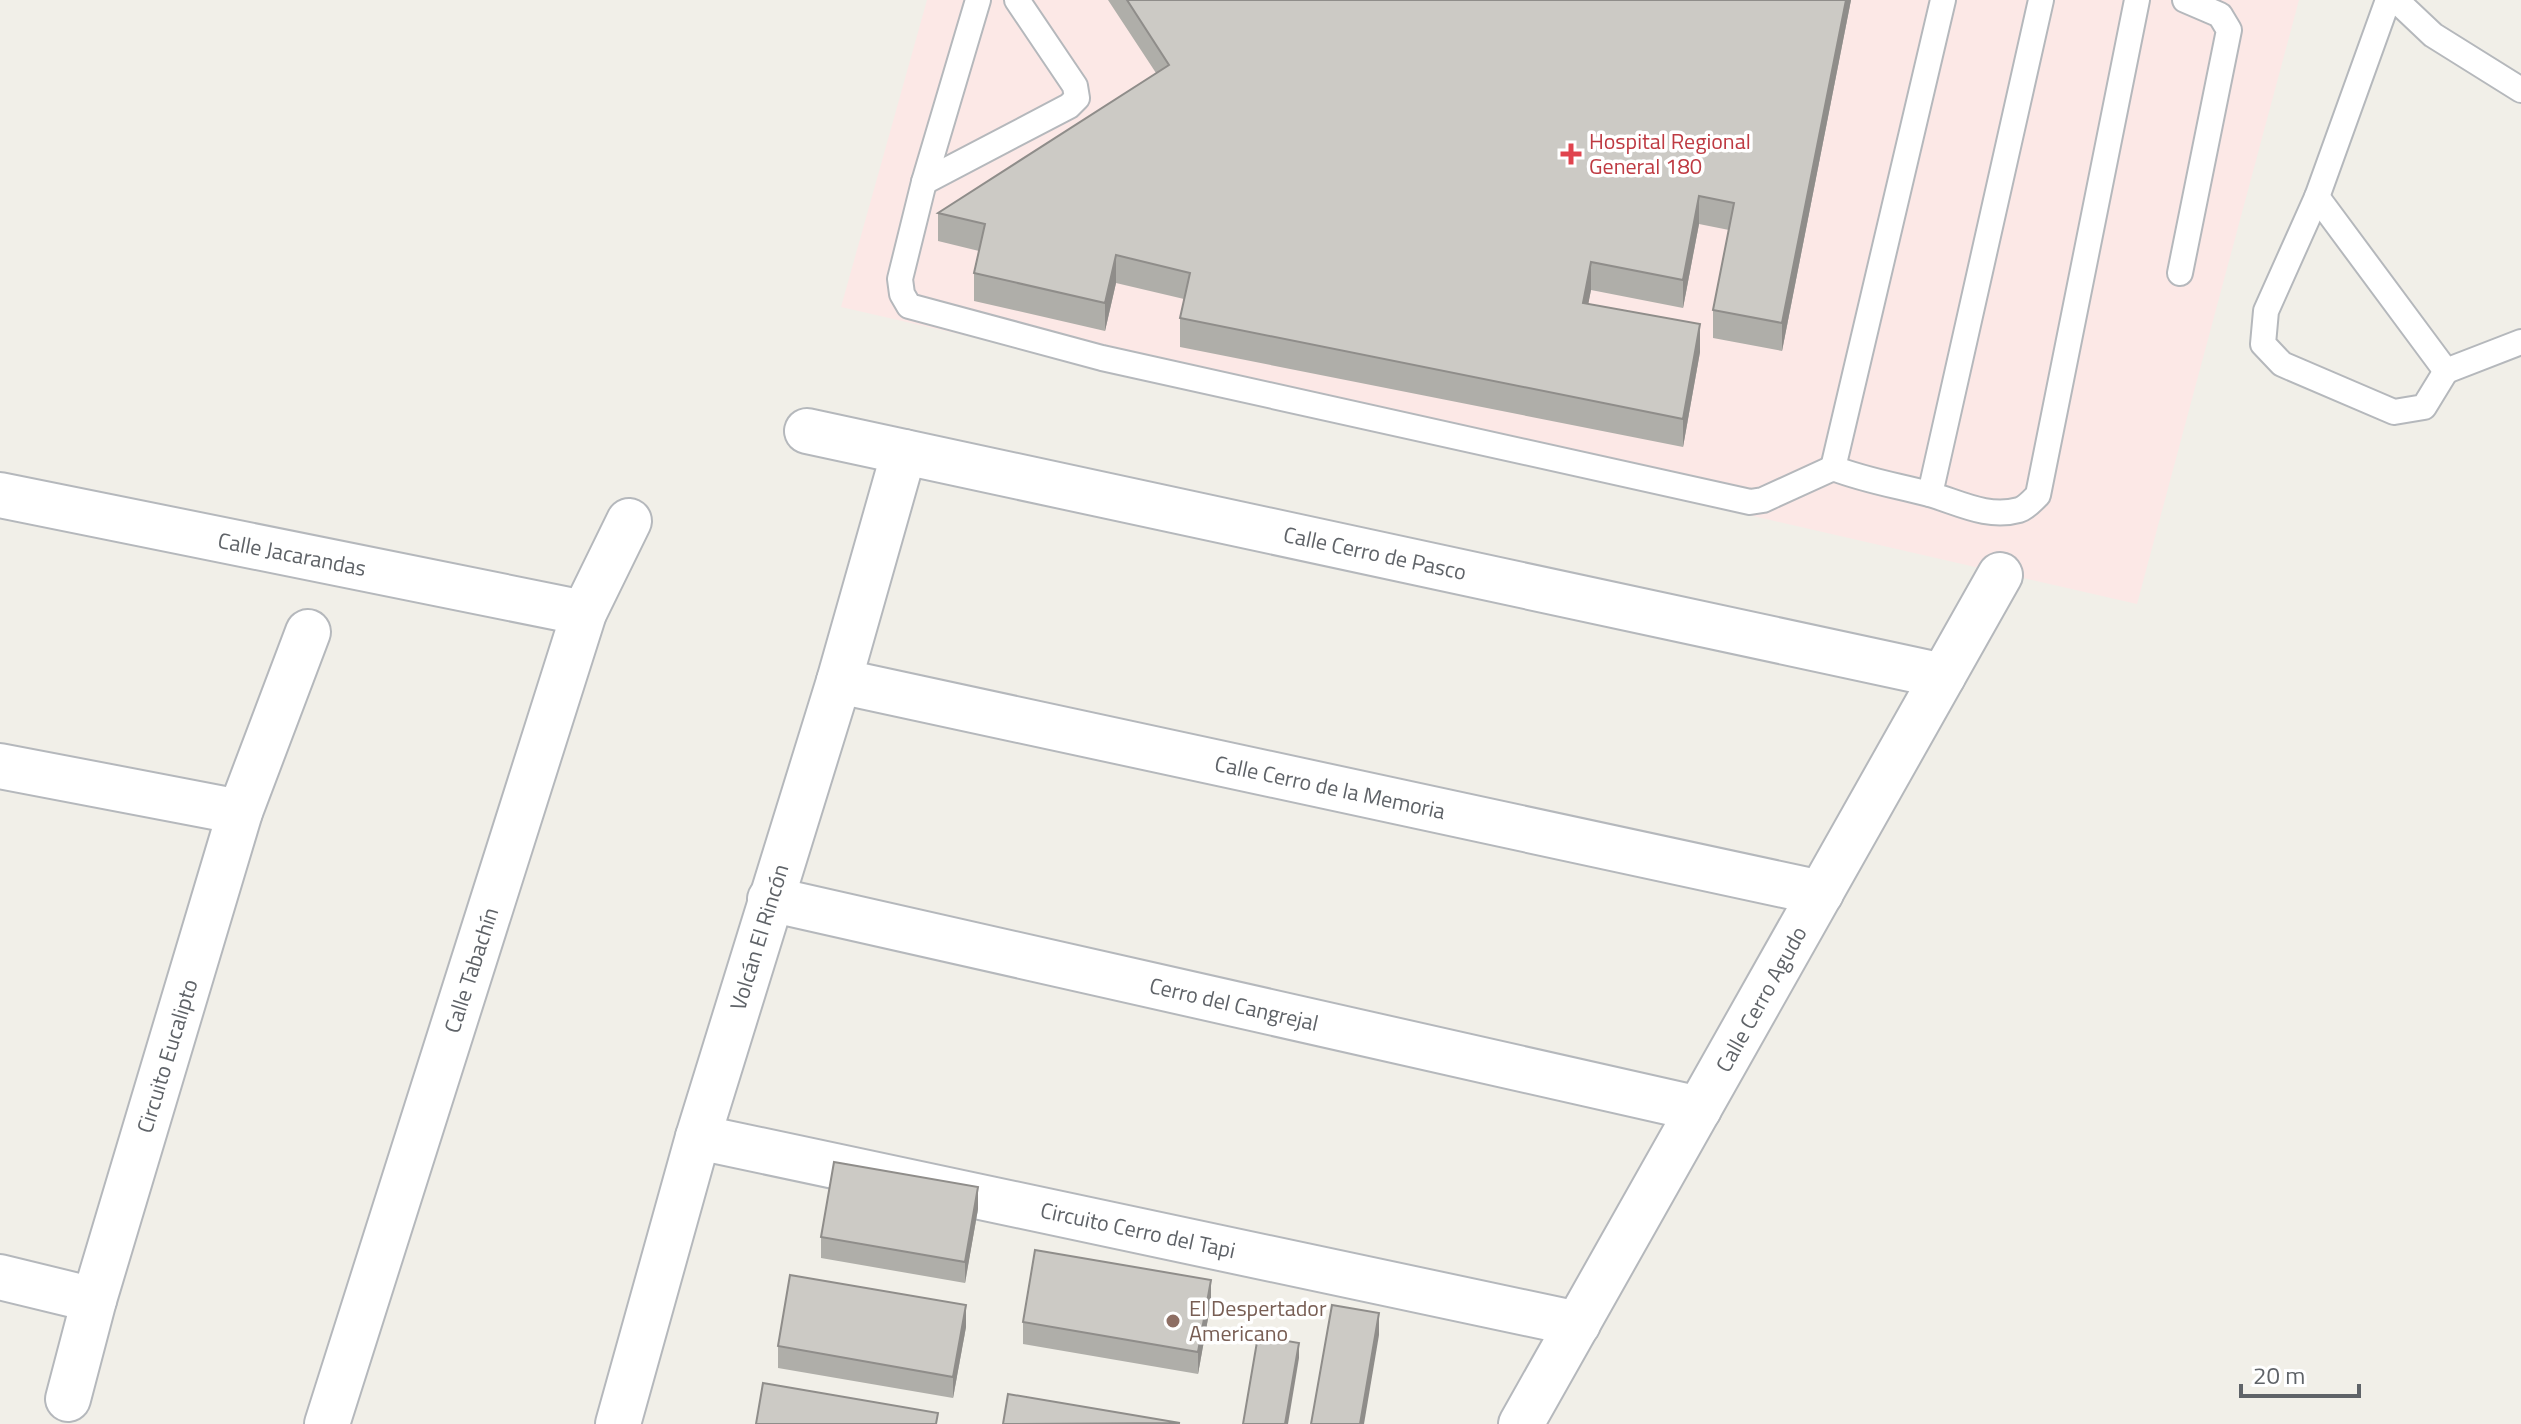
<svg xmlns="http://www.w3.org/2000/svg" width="2521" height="1424" font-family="'Titillium Web',sans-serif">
<rect width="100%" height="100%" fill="#f1efe8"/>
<path fill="#fce8e6" d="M927 0H2299L2137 604 841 307Z"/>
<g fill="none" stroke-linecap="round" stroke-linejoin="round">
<g stroke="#b5b8bc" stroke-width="28">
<g id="service">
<path d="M978 0 924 182 900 279 902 294 909 306 1102 358 1750 502 1763 500 1833 468C1867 481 1895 485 1929 494 1958 502 1987 519 2019 510 2026 508 2033 500 2038 495L2137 0"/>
<path d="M2388 0 2317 197 2266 311 2263 344 2282 364 2394 412 2424 407 2446 371"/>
<path d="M2396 0 2433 35 2521 90"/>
<path d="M924 182 1069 106 1077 98 1075 86 1017 0"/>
<path d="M2317 197 2446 371 2521 342"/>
<path d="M2180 273 2229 30 2220 15 2185 0"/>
<path d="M1833 468 1943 0"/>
<path d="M1930 494 2041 0"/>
</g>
</g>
<g stroke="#b5b8bc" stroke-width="48">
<g id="minor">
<path d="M807 431 1943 676"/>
<path d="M0 495 584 613"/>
<path d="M839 681 1821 893"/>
<path d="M0 766 240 812"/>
<path d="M770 899 1699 1109"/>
<path d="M698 1137 1578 1324"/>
<path d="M0 1277 94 1300"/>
<path d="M68 1399 94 1300 240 812 308 632"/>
<path d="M327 1424 584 613 629 521"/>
<path d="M618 1424 698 1137 839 681 904 452"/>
<path d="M1521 1424 2000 575"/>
</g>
</g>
<use href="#service" stroke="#fff" stroke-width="24"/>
<use href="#minor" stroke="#fff" stroke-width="44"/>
</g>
<g fill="#afaea9">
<path d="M1108 0H1851L1782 351 1713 338V310L1729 230 1699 224 1683 308 1591 290 1588 304 1700 352 1683 447 1180 347V318L1184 299 1116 283 1105 331 974 301V273L979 251 938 241V213L1156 73Z"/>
<path d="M978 1209 965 1283 821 1258V1237Z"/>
<path d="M1211 1302 1198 1374 1023 1344V1322Z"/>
<path d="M966 1327 953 1398 778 1368V1346Z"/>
</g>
<g fill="#8f8d8a">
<path d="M1846 0H1851L1782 351V323Z"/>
<path d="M1699 196V224L1683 308V280Z"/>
<path d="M1116 255V283L1105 331V303Z"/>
<path d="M1591 262V290L1583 331V303Z"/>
<path d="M1700 324V352L1683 447V419Z"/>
<path d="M978 1187V1209L965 1283V1262Z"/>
<path d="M1211 1280V1302L1198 1374V1352Z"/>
<path d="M966 1305V1327L953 1398V1377Z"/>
<path d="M1379 1313V1335L1364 1424H1360Z"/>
<path d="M1299 1343V1358L1288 1424H1285Z"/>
</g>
<g fill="#cccac5" stroke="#8f8d8a" stroke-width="2">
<path d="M1127 0H1846L1782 323 1713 310 1734 203 1699 196 1683 280 1591 262 1583 303 1700 324 1683 419 1180 318 1190 273 1116 255 1105 303 974 273 985 224 938 213 1169 65Z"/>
<path d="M834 1162 978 1187 965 1262 821 1237Z"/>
<path d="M1035 1250 1211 1280 1198 1352 1023 1322Z"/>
<path d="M790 1275 966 1305 953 1377 778 1346Z"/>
<path d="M1332 1305 1379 1313 1360 1424H1311Z"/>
<path d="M1258 1336 1299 1343 1285 1424H1243Z"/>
<path d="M763 1383 938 1413 936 1424H756Z"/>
<path d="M1008 1394 1180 1423 1003 1424Z"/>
</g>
<path fill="#e0444e" stroke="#fff" stroke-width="3" d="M1567 142h8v8h8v8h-8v8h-8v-8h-8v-8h8z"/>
<circle fill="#8d6e63" stroke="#fff" stroke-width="3" cx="1173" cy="1321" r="8"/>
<g text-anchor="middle" stroke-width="7" stroke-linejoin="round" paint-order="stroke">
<g font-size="22" fill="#be3a42" stroke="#fff" text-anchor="start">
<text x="1589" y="149">Hospital Regional<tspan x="1589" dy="25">General 180</tspan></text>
</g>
<g font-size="22" fill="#5f6368" stroke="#fff">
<text transform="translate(1375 553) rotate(12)" y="8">Calle Cerro de Pasco</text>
<text transform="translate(292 554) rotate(11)" y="8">Calle Jacarandas</text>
<text transform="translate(1330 787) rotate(12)" y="8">Calle Cerro de la Memoria</text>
<text transform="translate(759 937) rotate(-73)" y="8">Volcán El Rincón</text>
<text transform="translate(471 970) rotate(-72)" y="8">Calle Tabachín</text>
<text transform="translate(1761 999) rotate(-61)" y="8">Calle Cerro Agudo</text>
<text transform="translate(1234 1004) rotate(13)" y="8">Cerro del Cangrejal</text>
<text transform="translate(167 1056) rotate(-73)" y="8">Circuito Eucalipto</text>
<text transform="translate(1138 1230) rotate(12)" y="8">Circuito Cerro del Tapi</text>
</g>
<g font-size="22" fill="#785e54" stroke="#fff" text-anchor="start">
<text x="1189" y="1316">El Despertador<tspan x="1189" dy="25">Americano</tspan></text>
</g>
</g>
<path d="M2241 1384v12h118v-12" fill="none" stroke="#5f6368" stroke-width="4"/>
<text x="2253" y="1384" font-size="24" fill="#5f6368" stroke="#ffffff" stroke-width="6" paint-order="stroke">20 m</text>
</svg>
